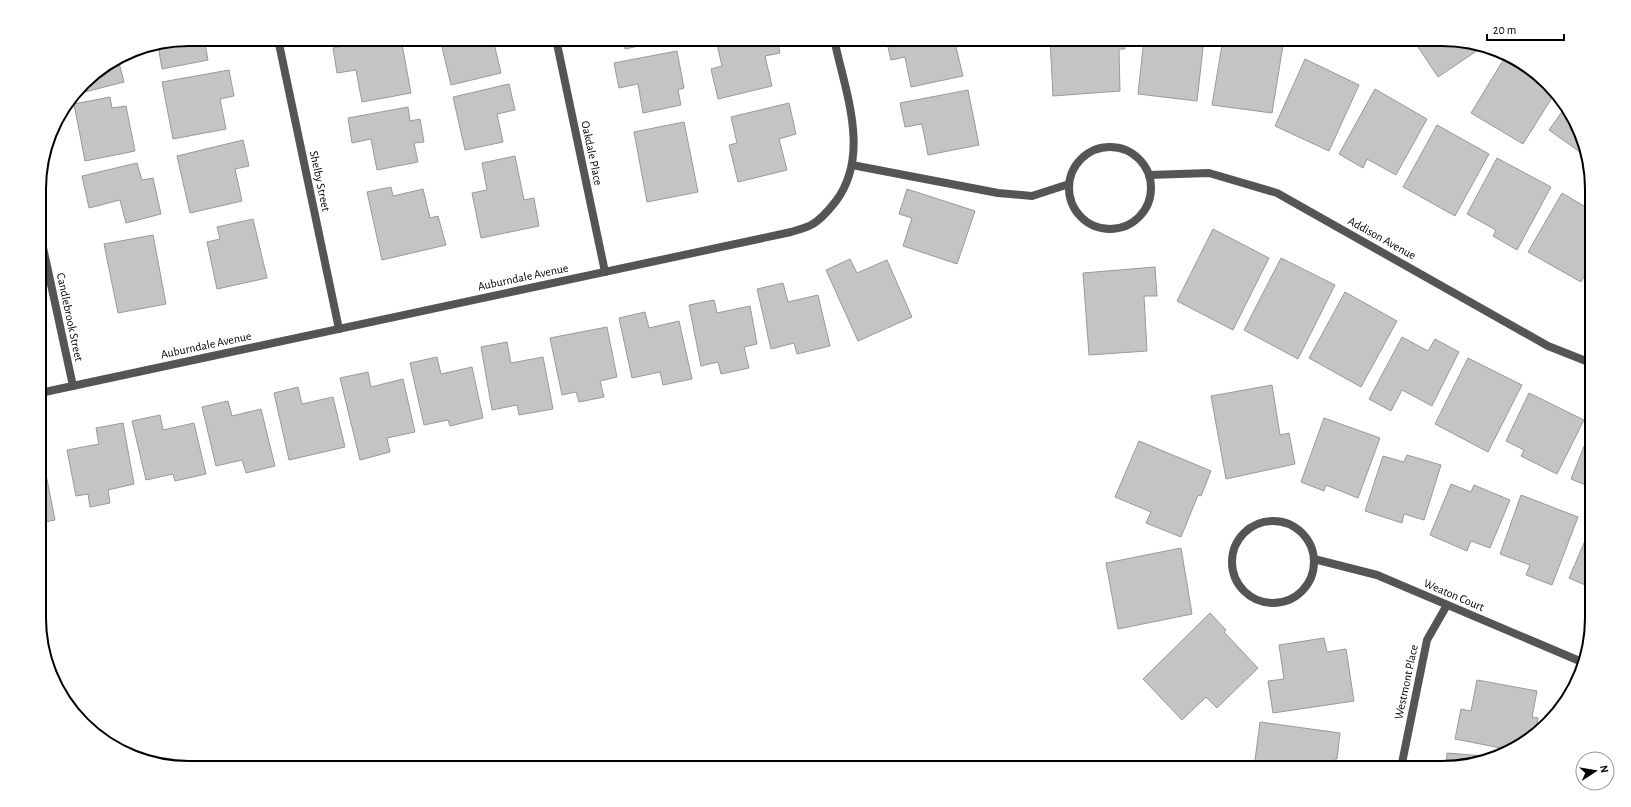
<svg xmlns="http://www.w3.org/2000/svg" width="1631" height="807" font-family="'Alegreya Sans',sans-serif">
<rect width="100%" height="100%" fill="#fff"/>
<g fill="#c4c4c4" stroke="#999">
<path d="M189 39H204L208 60 162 69 158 45Z"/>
<path d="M378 39H401L411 93 362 102 356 70 337 73 333 48Z"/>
<path d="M440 39H493L501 73 451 85Z"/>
<path d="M623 39H671L625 49Z"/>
<path d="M777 39 780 53 765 56 772 86 718 99 711 69 722 66 716 40Z"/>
<path d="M886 39H954L963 76 911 87 905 57 891 60Z"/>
<path d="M1050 39H1125V49H1119L1120 91 1053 96Z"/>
<path d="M1144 39H1204L1197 101 1138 94Z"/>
<path d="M1223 39H1284L1272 113 1212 105Z"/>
<path d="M1421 39H1442L1481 48 1438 77 1416 44Z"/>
<path d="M677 51 684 88 678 90 681 105 643 113 638 84 619 88 614 63Z"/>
<path d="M1507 54 1555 93 1523 144 1471 113Z"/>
<path d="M118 59 124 82 77 94 90 76Z"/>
<path d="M1305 59 1359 85 1329 151 1275 126Z"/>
<path d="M229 70 234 96 220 99 226 129 173 139 162 82Z"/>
<path d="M509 84 515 110 497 114 503 142 465 150 453 97Z"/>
<path d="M1375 89 1427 119 1396 175 1367 159 1363 168 1339 154Z"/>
<path d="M968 90 979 145 928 155 922 124 905 127 900 103Z"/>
<path d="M110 97 112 108 126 106 135 151 85 161 74 104Z"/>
<path d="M789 103 796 134 779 139 787 170 738 182 729 145 737 143 731 117Z"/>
<path d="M1566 106 1581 132 1587 157 1549 130Z"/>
<path d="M408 107 410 121 420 119 424 142 414 143 418 162 377 170 371 139 352 143 348 118Z"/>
<path d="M684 122 698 192 647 202 634 132Z"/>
<path d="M1437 125 1489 154 1455 216 1403 187Z"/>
<path d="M243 140 249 166 235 169 242 201 190 213 177 156Z"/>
<path d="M515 156 524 200 534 198 539 226 481 238 472 193 487 190 482 163Z"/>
<path d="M1497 158 1551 187 1517 250 1493 236 1496 230 1467 214Z"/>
<path d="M137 163 142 180 153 178 161 214 126 223 120 200 89 208 82 176Z"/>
<path d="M391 187 393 196 423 189 430 218 438 216 446 245 382 260 367 192Z"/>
<path d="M907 189 975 211 957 264 903 246 912 218 899 214Z"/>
<path d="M1562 193 1591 210V264L1581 282 1528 252Z"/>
<path d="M253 219 267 278 217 289 207 242 220 239 217 227Z"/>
<path d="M1213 229 1269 258 1233 330 1177 301Z"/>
<path d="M153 235 166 304 118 313 104 244Z"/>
<path d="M1281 258 1335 285 1298 359 1244 330Z"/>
<path d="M850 259 857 273 887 260 912 317 858 341 826 270Z"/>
<path d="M1155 267 1157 296H1144L1147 351 1089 355 1083 273Z"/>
<path d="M783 283 788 302 818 295 830 346 797 354 794 343 771 349 757 289Z"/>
<path d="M1345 292 1397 321 1361 387 1309 358Z"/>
<path d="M714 300 717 313 750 306 757 344 744 347 749 368 721 374 718 362 701 366 689 305Z"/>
<path d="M645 312 649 328 679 321 692 379 663 385 660 372 632 378 619 318Z"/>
<path d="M607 327 617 377 600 381 604 397 579 402 576 392 562 395 550 338Z"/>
<path d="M1402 337 1428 351 1435 339 1459 352 1432 406 1402 390 1391 411 1369 399Z"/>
<path d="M507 342 511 363 543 357 553 409 519 415 517 405 492 410 481 347Z"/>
<path d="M437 357 441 374 472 367 483 418 450 426 448 420 424 425 410 363Z"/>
<path d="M1468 358 1522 385 1488 452 1435 424Z"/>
<path d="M368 372 371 387 403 379 415 432 387 438 390 452 360 460 340 378Z"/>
<path d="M1272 385 1280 435 1289 433 1295 464 1226 479 1211 396Z"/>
<path d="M298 387 302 404 333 397 345 447 289 460 274 393Z"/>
<path d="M1529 393 1584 420 1557 474 1521 456 1524 450 1506 441Z"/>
<path d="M228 401 232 416 261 409 275 466 246 473 242 460 216 466 202 407Z"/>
<path d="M160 415 163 430 194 423 206 474 175 481 173 474 146 480 132 421Z"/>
<path d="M1324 418 1380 438 1358 498 1326 485 1324 491 1301 482Z"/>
<path d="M123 423 134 484 108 490 110 503 90 507 88 494 76 496 67 450 99 444 96 428Z"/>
<path d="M1591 429 1592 495 1585 493 1588 486 1571 479Z"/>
<path d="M1139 441 1211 471 1201 496 1198 495 1181 537 1146 523 1151 512 1115 497Z"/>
<path d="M1407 455 1441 465 1424 520 1404 514 1402 523 1365 511 1383 456 1404 462Z"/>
<path d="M40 459H43L55 520 40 523Z"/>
<path d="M1451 484 1471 492 1474 485 1510 500 1490 548 1471 541 1467 551 1430 535Z"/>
<path d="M1521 495 1578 517 1552 585 1526 575 1530 565 1500 554Z"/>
<path d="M1590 529H1592V588L1569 578Z"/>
<path d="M1181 548 1192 614 1118 629 1106 563Z"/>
<path d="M1210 613 1226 630 1224 632 1258 668 1217 708 1206 697 1182 720 1143 679Z"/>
<path d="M1324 638 1327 652 1346 649 1354 701 1273 713 1268 681 1284 679 1279 645Z"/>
<path d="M1477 680 1537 691 1532 717 1538 718 1535 734 1526 743 1511 750 1455 739 1461 709 1471 711Z"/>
<path d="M1260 722 1340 733 1337 759H1334L1333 768H1254Z"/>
<path d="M1447 753 1496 757 1490 760 1446 768Z"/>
</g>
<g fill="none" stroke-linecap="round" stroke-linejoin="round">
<path stroke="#555" stroke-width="8" d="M852 165 998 193 1032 196 1069 184"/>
<g stroke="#555" stroke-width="8">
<path d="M278 39 339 329"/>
<path d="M556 39 605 272"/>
<circle cx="1110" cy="188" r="41"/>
<path d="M1149 175 1209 173 1277 193 1548 346 1591 363"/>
<path d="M39 229 73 386"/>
<path d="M40 393 791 232C798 230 805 228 811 225 821 220 829 210 836 201 871 154 845 91 834 39"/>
<circle cx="1273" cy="562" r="41"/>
<path d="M1314 559 1377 575 1582 662"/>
<path d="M1401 768 1427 640 1447 605"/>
</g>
</g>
<g text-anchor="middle" stroke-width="3" stroke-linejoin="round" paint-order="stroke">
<g font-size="12" fill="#000" stroke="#fff">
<text transform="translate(592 153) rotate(78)" y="4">Oakdale Place</text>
<text transform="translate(320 181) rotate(78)" y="4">Shelby Street</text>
<text transform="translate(1382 238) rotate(29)" y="4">Addison Avenue</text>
<text transform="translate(523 277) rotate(-12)" y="4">Auburndale Avenue</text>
<text transform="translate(70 317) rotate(78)" y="4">Candlebrook Street</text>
<text transform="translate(206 345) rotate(-12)" y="4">Auburndale Avenue</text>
<text transform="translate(1454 595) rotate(23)" y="4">Weaton Court</text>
<text transform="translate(1406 682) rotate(-78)" y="4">Westmont Place</text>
</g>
</g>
<path d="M0 0H1631V807H0ZM189 46H1442A143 143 0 0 1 1585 189V618A143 143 0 0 1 1442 761H189A143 143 0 0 1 46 618V189A143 143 0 0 1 189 46Z" fill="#fff" fill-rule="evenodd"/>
<path fill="none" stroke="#000" stroke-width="2" d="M189 46H1442A143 143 0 0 1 1585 189V618A143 143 0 0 1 1442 761H189A143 143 0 0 1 46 618V189A143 143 0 0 1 189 46Z"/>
<g transform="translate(1595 771) rotate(78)"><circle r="19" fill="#ffffff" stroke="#999999"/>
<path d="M0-3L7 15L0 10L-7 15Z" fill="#000000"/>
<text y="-6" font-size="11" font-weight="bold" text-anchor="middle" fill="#000000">N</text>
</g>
<path d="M1487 34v6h77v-6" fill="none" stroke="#000000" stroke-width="2"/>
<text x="1493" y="34" font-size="12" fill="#000000" stroke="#ffffff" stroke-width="3" paint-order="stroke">20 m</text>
</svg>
